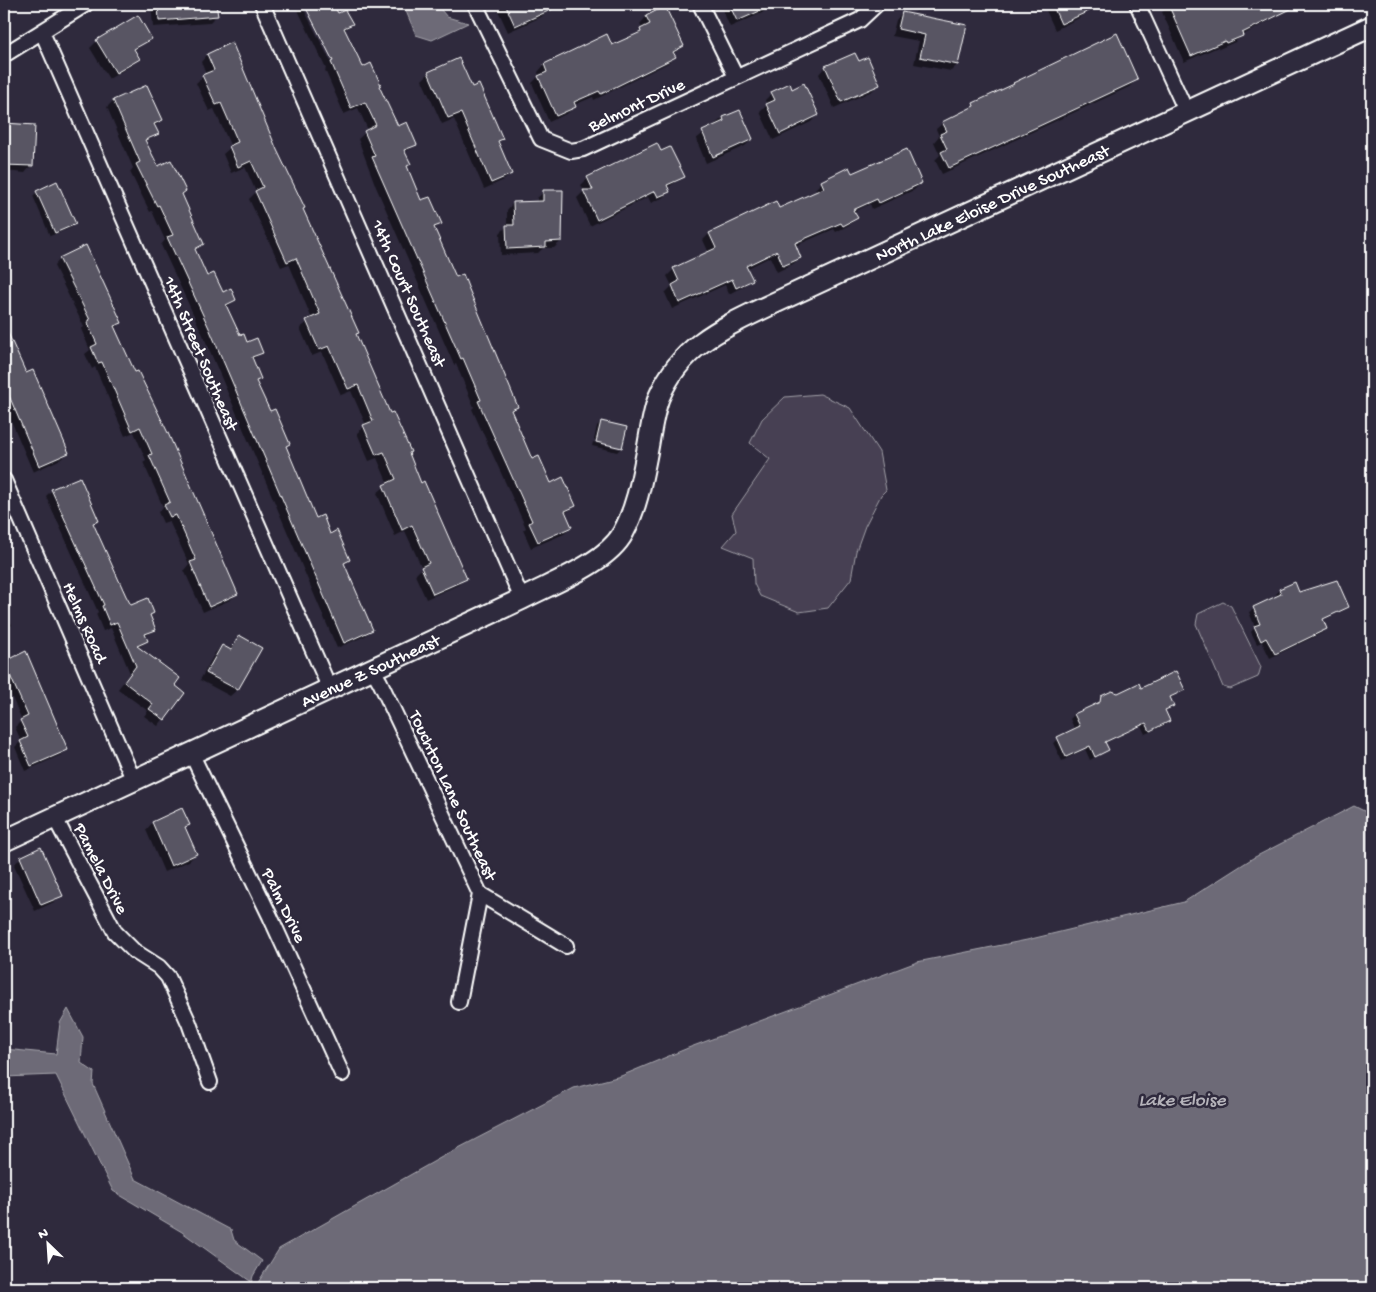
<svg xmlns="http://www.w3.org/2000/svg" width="1376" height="1292" font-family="'Gochi Hand',sans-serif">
<rect width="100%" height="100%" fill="#2f2a3d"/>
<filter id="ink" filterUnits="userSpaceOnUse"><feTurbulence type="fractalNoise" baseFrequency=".02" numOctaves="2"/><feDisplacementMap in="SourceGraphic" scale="10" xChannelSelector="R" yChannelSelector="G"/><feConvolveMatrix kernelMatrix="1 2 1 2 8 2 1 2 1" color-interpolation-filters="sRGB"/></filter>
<g filter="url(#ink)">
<g fill="#464152" stroke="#a2a0a8">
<path d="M820 394 850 408 879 452 886 490 881 495 865 526 856 551 851 579 828 608 799 612 760 596 754 584 753 558 723 546 736 531 732 514 770 459 750 443 762 419 785 397Z"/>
<path d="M1223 602 1231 606 1261 667 1258 677 1230 689 1223 687 1196 624 1198 614Z"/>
</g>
<g fill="#6d6a77" stroke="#a7a6ad">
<path d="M403 4H436L447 17 468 23 432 40 416 35Z"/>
<path d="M1354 806 1372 815V1288H257L259 1281 279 1249 449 1153 574 1088 621 1076 688 1048 917 962 1027 940 1184 902 1253 858Z"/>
<path d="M68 1009 83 1037 81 1063 94 1072 93 1084 135 1179 231 1230 234 1240 262 1261 253 1276 250 1288H244L250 1281 182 1232 113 1191 56 1075 4 1077V1049L56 1054 60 1023Z"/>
</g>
<g fill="#0007">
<path d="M151 4H215L216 16 209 23 153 27Z"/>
<path d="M301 4 334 68 337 66 306 4H331L337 15 351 24 344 31 362 68 398 128 415 145 404 153 406 167 421 202 440 223 434 230 517 406 510 413 532 461 550 484 574 506 565 514 571 527 564 534 531 548 523 530 526 528 472 409 474 407 456 364 454 365 376 187 358 139 368 130 358 108 344 114 325 70 326 69 297 8Z"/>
<path d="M495 4H545L548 10 541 17 508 32Z"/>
<path d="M720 4H768L769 6 762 13 730 27Z"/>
<path d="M912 4H934L916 12Z"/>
<path d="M1043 4H1081L1085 12 1079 18 1055 30Z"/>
<path d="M1173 4H1300L1241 36 1235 42 1219 49 1218 47 1184 62 1162 12Z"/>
<path d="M902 13 957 65 951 71 914 64 919 41 892 36 896 20Z"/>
<path d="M646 17 683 46 673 54 674 57 668 63 594 100 593 97 574 105 568 113 549 122 532 83 539 76 538 72 544 65 606 36 611 47 635 36 642 29 640 24Z"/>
<path d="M1116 35 1136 80 1129 87 942 174 935 160 940 155 934 142 939 136 936 129 943 123 1013 84Z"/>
<path d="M150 38 134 51 138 59 132 65 109 79 90 48 97 41Z"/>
<path d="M231 44 355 335 421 485 465 578 458 585 426 599 415 575 422 568 405 531 395 536 377 493 388 484 377 458 369 461 357 433 366 425 351 391 341 395 322 352 312 356 300 328 312 319 289 264 281 267 249 199 256 192 245 167 231 173 223 154 231 147 214 109 209 111 196 83 206 74 201 62 207 55Z"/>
<path d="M854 54 858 62 878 85 872 91 834 108 819 74 825 67Z"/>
<path d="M429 73 471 89 502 139 498 143 511 174 504 180 484 189 454 119 442 124 422 80Z"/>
<path d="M792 90 817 115 811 122 773 140 760 112 767 105 765 100 772 93Z"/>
<path d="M113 101 161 120 154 127 157 133 145 142 158 168 181 195 202 244 195 251 207 277 222 293 235 300 226 308 240 337 262 352 252 360 259 379 256 383 269 413 288 444 285 447 315 520 349 560 343 565 372 629 365 636 337 648 203 335 161 245 165 240 152 211 150 212 130 172 133 168 107 107Z"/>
<path d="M739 111 752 139 745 146 706 163 696 139 723 118Z"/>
<path d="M4 124 34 126 31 166 25 173 4 171Z"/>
<path d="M657 145 661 153 683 177 667 188 669 192 662 198 651 203 648 197 590 226 577 198 584 191 581 185 588 178Z"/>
<path d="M851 175 921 183 914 190 872 209 870 204 853 212 856 218 849 225 836 232 834 229 795 246 800 258 793 264 777 272 770 257 746 269 751 279 744 286 729 294 725 285 672 309 665 293 672 286 667 276 674 269 709 253 703 240 709 234 778 209 817 192 815 189 822 182Z"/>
<path d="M37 192 74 224 70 228 50 236 33 196Z"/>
<path d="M544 192 561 241 554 248H543L538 253 501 255 500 233 507 226V210L513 203 537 202V198Z"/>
<path d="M60 259 120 323 114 329 236 594 230 600 203 612 184 570 189 564 169 521 163 523 158 512 163 507 143 462 146 460 134 432 125 436 95 367 92 369 85 354 90 350 81 329 84 327 54 266Z"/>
<path d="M4 326 26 375 33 371 68 452 61 459 33 472 4 404Z"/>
<path d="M601 422 621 448 620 449V446L594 440 597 426Z"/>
<path d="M593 442 620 449 617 452 592 446Z"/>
<path d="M52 490 97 520 92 525 131 606 153 613 149 616 155 629 145 637 146 641 138 648 173 686 184 693 158 726 144 716 148 711 118 689 130 673 111 628 103 631 96 614 98 612 46 496Z"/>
<path d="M1280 590 1299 594 1347 606 1322 620 1326 628 1322 633 1270 658 1262 642 1257 644 1251 632 1255 627 1249 612 1277 597 1276 594Z"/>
<path d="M4 607 12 625 4 631Z"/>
<path d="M239 637 260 648 237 690 230 696 200 680 215 653 222 646 229 650Z"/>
<path d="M25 653 66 749 61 755 25 771 15 747 21 741 15 727 22 720 4 680V663Z"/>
<path d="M1141 689 1183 690 1169 699 1172 705 1165 711 1169 721 1165 725 1145 734 1141 726 1104 743 1108 750 1090 760 1085 749 1062 761 1053 743 1075 730 1070 719 1074 715 1097 705 1102 697Z"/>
<path d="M182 810 188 825 184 828 196 854 189 861 164 872 146 830 152 823Z"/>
<path d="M20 858 61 895 54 902 35 911 14 865Z"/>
</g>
<g fill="#595564" stroke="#fff">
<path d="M158 4H216L218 16 159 21Z"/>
<path d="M304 4H333L338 13 345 10 353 24 344 28 363 67 371 63 381 85 379 86 398 126 407 122 417 145 404 150 411 164 407 166 421 200 430 197 442 224 434 227 456 277 463 274 468 287 518 407 511 410 532 459 539 456 551 483 563 477 576 506 565 511 572 527 538 542 529 523 532 521 478 401 481 400 463 358 461 359 372 157 375 156 364 131 376 125 365 102 351 108 331 62 333 61Z"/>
<path d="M505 4H564L515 26Z"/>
<path d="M729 4H776L737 21Z"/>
<path d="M1052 4H1104L1061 24Z"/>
<path d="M1168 4H1301L1242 33 1243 36 1226 43 1225 41 1191 56Z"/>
<path d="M665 6 684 46 673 52 676 57 601 94 599 91 574 102 576 107 556 116 538 76 547 72 544 64 607 34 612 45 641 32 640 29 650 24 646 16Z"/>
<path d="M902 12 967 25 958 65 920 57 925 35 898 29Z"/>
<path d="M138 15 152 39 134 49 140 59 116 73 96 40Z"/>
<path d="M1117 33 1138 80 949 168 941 152 947 149 940 134 947 131 942 122 974 106 973 103 1014 84 1013 83Z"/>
<path d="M232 42 277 150 305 208 303 209 359 333 356 334 390 413 393 412 411 452 409 453 421 483 424 481 467 579 433 594 421 567 429 563 412 525 402 530 383 485 396 479 384 452 376 455 363 425 373 421 358 385 348 389 329 346 319 350 306 320 320 314 296 258 287 262 255 191 263 187 251 161 238 167 229 146 238 142 221 103 216 105 202 75 214 70 207 54Z"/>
<path d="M855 53 859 61 868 57 880 85 841 102 825 66Z"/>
<path d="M459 58 472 87 479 84 503 139 498 141 512 174 491 183 461 113 448 118 428 72Z"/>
<path d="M790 83 792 89 804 83 819 115 780 134 766 104 775 100 771 92Z"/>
<path d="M147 85 163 120 154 124 159 134 145 140 158 166 171 160 186 191 182 194 204 244 195 249 207 276 214 273 223 292 231 288 236 300 226 305 240 335 244 334 247 342 257 338 263 353 252 357 261 379 256 381 270 411 275 409 290 444 286 446 316 518 323 515 330 534 337 530 350 560 344 563 373 630 344 643 209 328 167 237 173 235 159 205 157 206 136 164 140 162 113 100Z"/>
<path d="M740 110 753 139 713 157 702 131 724 121 723 117Z"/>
<path d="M4 123 35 125 33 166 4 165Z"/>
<path d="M657 143 661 151 670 147 685 177 667 185 670 192 658 197 655 191 597 220 583 190H593L587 177Z"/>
<path d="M907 149 922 183 879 203 877 199 853 210 858 218 843 226 841 223 795 243 801 258 783 266 777 251 746 266 753 280 736 288 732 279 679 303 672 285 679 281 673 268 716 248 709 233 776 201 779 208 824 188 821 181 849 167 852 173Z"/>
<path d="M57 181 76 224 55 233 36 191Z"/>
<path d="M543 190H563L562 241 546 242V247L507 249 506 225H514L513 202 543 201Z"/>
<path d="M86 245 122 323 114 326 135 372 138 371 168 433 238 594 209 607 190 562 196 560 176 515 170 517 164 505 170 502 149 455 152 454 140 427 132 431 102 362 98 363 91 347 97 344 87 322 90 320 59 258Z"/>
<path d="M4 324 26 373 33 370 69 453 39 466 4 384Z"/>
<path d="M601 421 627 427 622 448 596 442Z"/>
<path d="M80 477 99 521 93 523 126 596 131 605 148 598 154 613 150 615 156 630 145 634 148 641 137 646 180 678 175 685 185 693 165 720 149 709 153 704 124 682 136 666 117 622 110 625 102 606 104 605 51 489Z"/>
<path d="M1337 580 1349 607 1323 619 1327 629 1275 654 1266 638 1261 641 1254 626 1260 624 1253 607 1281 594 1279 589 1295 582 1299 592Z"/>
<path d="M239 635 262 648 238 690 206 673 222 645 231 650Z"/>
<path d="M26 651 68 750 31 766 20 741 28 737 20 720 28 716 4 662Z"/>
<path d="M1176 671 1185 690 1170 697 1174 706 1165 710 1170 721 1150 731 1146 723 1105 742 1109 750 1095 757 1090 746 1066 757 1057 737 1080 726 1074 714 1100 702 1101 696 1112 691 1118 693 1139 683 1141 688Z"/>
<path d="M182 808 190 825 185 827 197 854 171 866 152 822Z"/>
<path d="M41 847 63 896 41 905 20 857Z"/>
</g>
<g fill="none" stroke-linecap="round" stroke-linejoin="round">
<g stroke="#fff" stroke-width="18">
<g id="street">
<path d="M262 4 522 599"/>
<path d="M475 4 541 139 571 151 583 149 860 20 877 4"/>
<path d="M700 4 736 77"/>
<path d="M1137 4 1186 111"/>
<path d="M42 32 329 687"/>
<path d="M4 55 86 4"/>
<path d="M4 480 133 779"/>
<path d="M372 668 380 682 480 894 459 1002"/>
<path d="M191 753 270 916 342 1074"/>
<path d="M55 818 115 932 134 951 159 967 168 977 189 1023 210 1082"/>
<path d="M480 894 566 946"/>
</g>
</g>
<g stroke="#fff" stroke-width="24">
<g id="secondary">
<path id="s1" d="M4 841 522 599C552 583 607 563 623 533 636 509 641 483 646 457 650 438 652 415 659 397 681 345 722 328 770 305L1372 26"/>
</g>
</g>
<use href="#street" stroke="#2f2a3d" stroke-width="14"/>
<use href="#secondary" stroke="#2f2a3d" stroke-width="20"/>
</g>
</g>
<g text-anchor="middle" stroke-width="5" stroke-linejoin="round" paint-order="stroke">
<g font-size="18" fill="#fff" stroke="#2f2a3d">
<text transform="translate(636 104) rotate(-25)" y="6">Belmont Drive</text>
<text dy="6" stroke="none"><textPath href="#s1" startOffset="1228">North Lake Eloise Drive Southeast</textPath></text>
<text transform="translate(410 293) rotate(66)" y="6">14th Court Southeast</text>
<text transform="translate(202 353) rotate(67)" y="6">14th Street Southeast</text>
<text transform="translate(86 622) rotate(66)" y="6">Helms Road</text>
<text dy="6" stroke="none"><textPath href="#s1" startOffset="404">Avenue Z Southeast</textPath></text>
<text transform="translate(454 795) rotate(65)" y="6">Touchton Lane Southeast</text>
<text transform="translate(102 868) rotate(63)" y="6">Pamela Drive</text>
<text transform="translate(285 905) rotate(64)" y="6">Palm Drive</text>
</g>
<g font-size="19" font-style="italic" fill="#b6b4bb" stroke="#2f2a3d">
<text x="1182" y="1105">Lake Eloise</text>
</g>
</g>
<rect width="1376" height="1292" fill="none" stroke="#2f2a3d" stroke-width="20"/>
<rect x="10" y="10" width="1356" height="1272" fill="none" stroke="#fff" stroke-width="2" filter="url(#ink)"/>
<g transform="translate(48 1244) rotate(335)" stroke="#2f2a3d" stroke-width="4" paint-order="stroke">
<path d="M0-4L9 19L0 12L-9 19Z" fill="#ffffff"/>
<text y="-8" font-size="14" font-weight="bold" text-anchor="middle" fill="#ffffff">N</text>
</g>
</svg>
